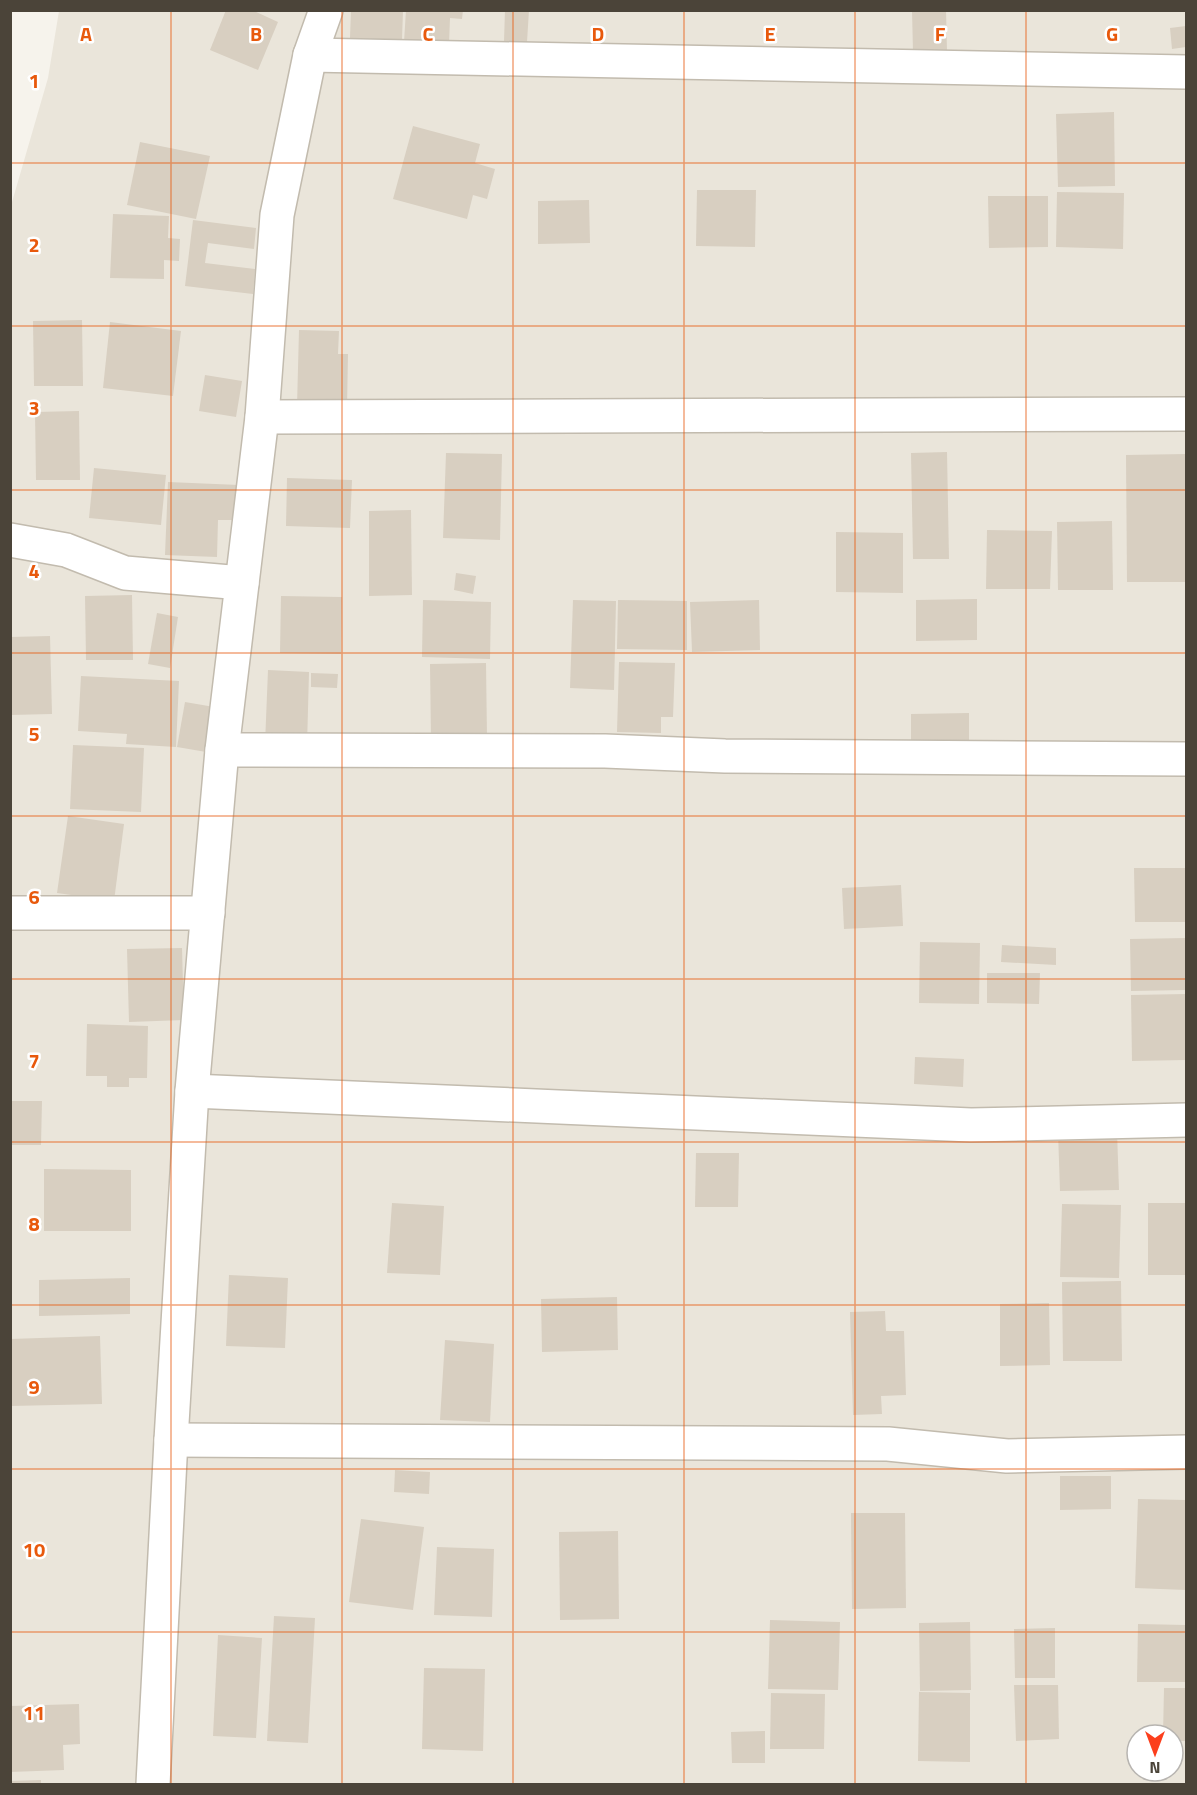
<svg xmlns="http://www.w3.org/2000/svg" width="1197" height="1795" font-family="'Titillium Web',sans-serif">
<rect width="100%" height="100%" fill="#f6f3ec"/>
<path fill="#eae5da" fill-rule="evenodd" d="M59 11H1186V1784H11L10 209 48 78ZM1137 1735H1173V1771H1137Z"/>
<g fill="#d8cfc1">
<path d="M226 10H252L278 22 258 70 210 50Z"/>
<path d="M351 10H403L402 40 350 38Z"/>
<path d="M406 10H463L462 19 450 18 449 44 404 42Z"/>
<path d="M505 10H529L527 42 504 41Z"/>
<path d="M912 10H946L947 51 913 52Z"/>
<path d="M1186 26V47L1172 49 1170 28Z"/>
<path d="M1114 112 1115 186 1058 187 1056 114Z"/>
<path d="M413 126 480 144 475 163 495 169 487 199 473 195 467 219 393 199Z"/>
<path d="M140 142 210 156 196 219 127 205Z"/>
<path d="M697 190H756L755 247 696 246Z"/>
<path d="M1057 192 1124 193 1123 249 1056 247Z"/>
<path d="M988 196H1048V247L989 248Z"/>
<path d="M589 200 590 243 538 244V201Z"/>
<path d="M113 214 169 216 168 238 180 239 179 261 164 260V279L110 278Z"/>
<path d="M193 220 256 228 254 249 208 243 205 263 255 269 253 294 185 286Z"/>
<path d="M82 320 83 386H34L33 321Z"/>
<path d="M110 322 181 331 173 396 103 388Z"/>
<path d="M299 330 339 331 338 354H348L347 407 297 406Z"/>
<path d="M205 375 242 381 236 417 199 411Z"/>
<path d="M79 411 80 480H36L35 412Z"/>
<path d="M947 452 949 559H913L911 453Z"/>
<path d="M446 453 502 454 500 540 443 538Z"/>
<path d="M1186 454V582H1127L1126 455Z"/>
<path d="M94 468 166 475 161 525 89 518Z"/>
<path d="M287 478 352 480 350 528 286 526Z"/>
<path d="M168 482 239 485 238 520H218L217 557 165 555Z"/>
<path d="M411 510 412 595 369 596V511Z"/>
<path d="M1112 521 1113 590H1058L1057 522Z"/>
<path d="M987 530 1052 531 1050 589H986Z"/>
<path d="M836 532 903 533V593L836 592Z"/>
<path d="M456 573 476 576 473 594 454 590Z"/>
<path d="M132 595 133 660H86L85 596Z"/>
<path d="M281 596 342 597 341 654 280 653Z"/>
<path d="M977 599V640L916 641V600Z"/>
<path d="M423 600 491 602 490 659 422 657Z"/>
<path d="M573 600 616 601 614 690 570 688Z"/>
<path d="M618 600 687 601V650L617 649Z"/>
<path d="M759 600 760 650 692 652 690 602Z"/>
<path d="M157 613 178 617 170 668 148 664Z"/>
<path d="M50 636 52 714 10 715V637Z"/>
<path d="M619 662 675 663 673 717H661V733L617 732Z"/>
<path d="M486 663 487 738 431 740 430 664Z"/>
<path d="M268 670 309 672 307 746 265 744Z"/>
<path d="M311 673 338 674 337 688 311 687Z"/>
<path d="M81 676 179 681 176 747 126 744 127 734 78 731Z"/>
<path d="M185 702 220 708 212 753 177 747Z"/>
<path d="M969 713V741L911 742V714Z"/>
<path d="M73 745 144 748 141 812 70 809Z"/>
<path d="M68 816 124 824 114 901 57 893Z"/>
<path d="M1134 868H1186V922H1135Z"/>
<path d="M901 885 903 926 844 929 842 888Z"/>
<path d="M1186 938V990L1131 991 1130 939Z"/>
<path d="M920 942 980 943 979 1004 919 1003Z"/>
<path d="M1002 945 1056 948V965L1001 962Z"/>
<path d="M182 948 184 1020 129 1022 127 949Z"/>
<path d="M987 973H1040L1039 1004 987 1003Z"/>
<path d="M1186 994V1060L1132 1061 1131 995Z"/>
<path d="M87 1024 148 1026 147 1078H129V1087H107V1076H86Z"/>
<path d="M915 1057 964 1059 963 1087 914 1084Z"/>
<path d="M10 1101H42L41 1145H10Z"/>
<path d="M1117 1131 1119 1190 1060 1191 1058 1132Z"/>
<path d="M696 1153H739L738 1207H695Z"/>
<path d="M44 1169 131 1170V1231H44Z"/>
<path d="M392 1203 444 1206 440 1275 387 1273Z"/>
<rect x="1148" y="1203" width="38" height="72"/>
<path d="M1062 1204 1121 1205 1119 1278 1060 1277Z"/>
<path d="M229 1275 288 1278 285 1348 226 1346Z"/>
<path d="M130 1278V1314L39 1316V1280Z"/>
<path d="M1121 1281 1122 1361H1063L1062 1282Z"/>
<path d="M617 1297 618 1350 542 1352 541 1299Z"/>
<path d="M1049 1303 1050 1365 1000 1366V1304Z"/>
<path d="M885 1311 886 1331H904L906 1395 881 1396 882 1414 853 1415 850 1312Z"/>
<path d="M100 1336 102 1404 10 1406V1339Z"/>
<path d="M445 1340 494 1344 490 1422 440 1420Z"/>
<path d="M395 1470 430 1472 429 1494 394 1492Z"/>
<path d="M1060 1476H1111V1509L1060 1510Z"/>
<path d="M1138 1499 1186 1500V1590L1135 1588Z"/>
<path d="M851 1513H905L906 1608 852 1609Z"/>
<path d="M361 1519 424 1527 413 1610 349 1602Z"/>
<path d="M618 1531 619 1619 560 1620 559 1532Z"/>
<path d="M437 1547 494 1549 492 1617 434 1615Z"/>
<path d="M274 1616 315 1618 308 1743 267 1741Z"/>
<path d="M770 1620 840 1622 838 1690 768 1689Z"/>
<path d="M970 1622 971 1690 920 1691 919 1623Z"/>
<path d="M1138 1624 1186 1625V1682H1137Z"/>
<path d="M1055 1628V1678H1015L1014 1629Z"/>
<path d="M218 1635 262 1638 256 1738 213 1736Z"/>
<path d="M424 1668 485 1669 483 1751 422 1749Z"/>
<path d="M1014 1685H1058L1059 1739 1016 1741Z"/>
<path d="M1164 1688H1186V1741H1173V1735H1163Z"/>
<path d="M919 1692 970 1693V1762L918 1761Z"/>
<path d="M771 1693 825 1694 824 1749H770Z"/>
<path d="M79 1704 80 1744 63 1745 64 1770 10 1772V1706Z"/>
<path d="M765 1731V1763H732L731 1732Z"/>
<path d="M41 1780V1784H10V1781Z"/>
</g>
<g fill="none" stroke-linecap="round" stroke-linejoin="round">
<g stroke="#c2bbae" stroke-width="36">
<g id="minor">
<path d="M310 55 1186 72"/>
<path d="M262 417 1186 414"/>
<path d="M10 540 66 550 125 573 242 583"/>
<path d="M222 750 605 751 725 756 1186 759"/>
<path d="M10 913H208"/>
<path d="M192 1091 971 1125 1186 1120"/>
<path d="M171 1440 888 1444 1007 1456 1186 1452"/>
<path d="M153 1784 171 1440 192 1091 222 750 262 417 277 215 310 55 326 10"/>
</g>
</g>
<use href="#minor" stroke="#fff" stroke-width="33"/>
</g>
<path fill="none" stroke="#e8590c" stroke-width="1.5" stroke-opacity="0.55" d="M171 10V1784M342 10V1784M513 10V1784M684 10V1784M855 10V1784M1026 10V1784M10 163H1186M10 326H1186M10 490H1186M10 653H1186M10 816H1186M10 979H1186M10 1142H1186M10 1305H1186M10 1469H1186M10 1632H1186"/>
<g font-size="20" text-anchor="middle" font-weight="bold" fill="#e8590c" stroke="#fff" stroke-width="5" stroke-linejoin="round" paint-order="stroke">
<text x="86" y="41">A</text>
<text x="256" y="41">B</text>
<text x="428" y="41">C</text>
<text x="598" y="41">D</text>
<text x="770" y="41">E</text>
<text x="940" y="41">F</text>
<text x="1112" y="41">G</text>
<text x="34" y="88">1</text>
<text x="34" y="252">2</text>
<text x="34" y="415">3</text>
<text x="34" y="578">4</text>
<text x="34" y="741">5</text>
<text x="34" y="904">6</text>
<text x="34" y="1068">7</text>
<text x="34" y="1231">8</text>
<text x="34" y="1394">9</text>
<text x="34" y="1557">10</text>
<text x="34" y="1720">11</text>
</g>
<rect width="1197" height="1795" fill="none" stroke="#4b4439" stroke-width="24"/>
<g transform="translate(1155 1753) rotate(180)"><circle r="28" fill="#ffffff" stroke="#b7b4b0" stroke-width="1.5"/>
<path d="M0-4.5L10 22L0 15L-10 22Z" fill="#fc3f1d"/>
<text y="-9" font-size="16" font-weight="bold" text-anchor="middle" fill="#4b4439">N</text>
</g>
</svg>
